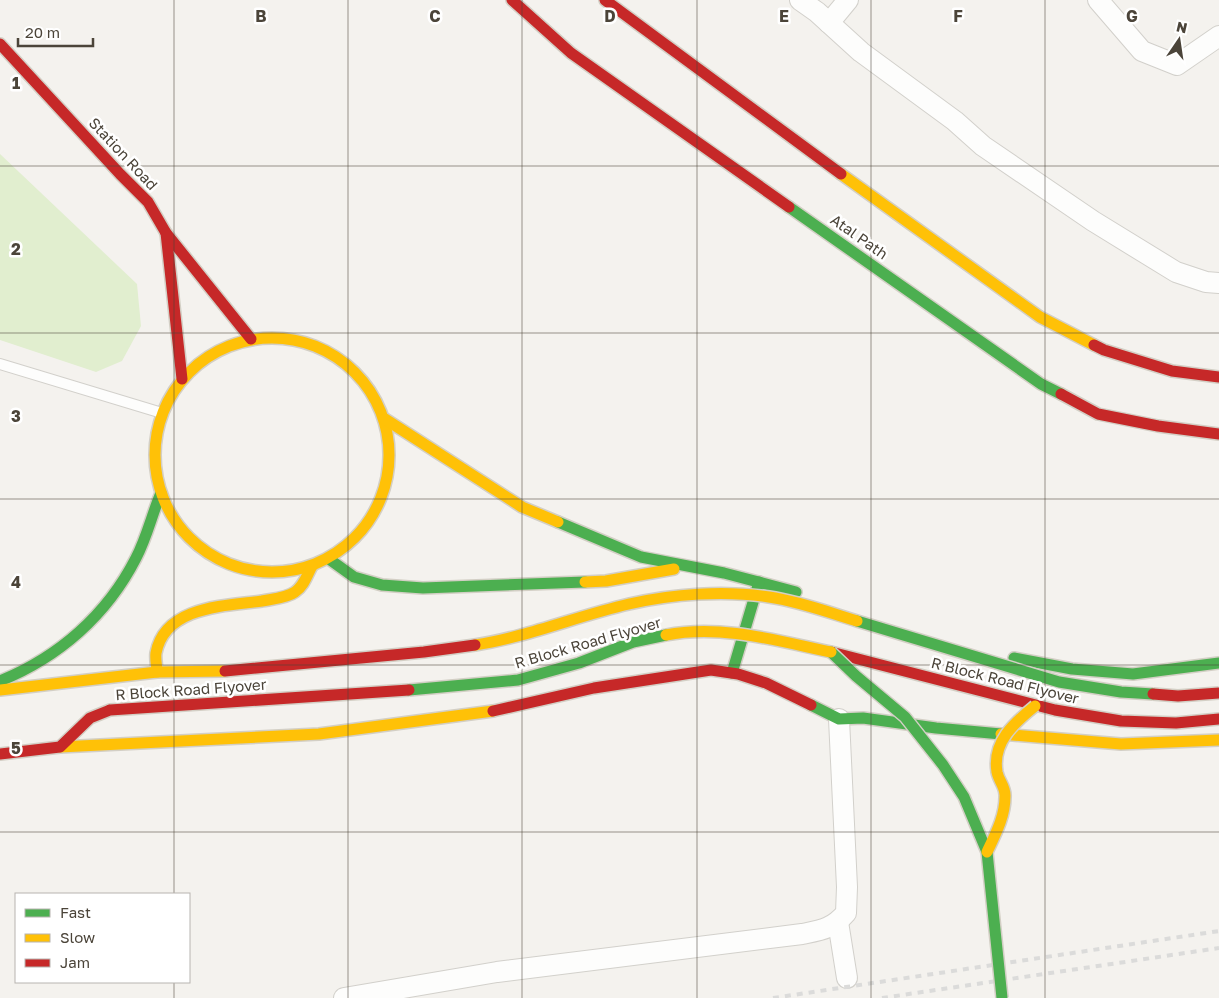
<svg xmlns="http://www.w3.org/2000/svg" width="1219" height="998" font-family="'Golos Text',sans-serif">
<rect width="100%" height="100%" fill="#f4f2ee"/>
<path fill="#e1eecf" d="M0 154 137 284 141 326 122 361 96 372 0 340Z"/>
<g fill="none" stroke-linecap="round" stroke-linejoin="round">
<g stroke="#d2d0cb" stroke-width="12">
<path id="lane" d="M0 364 162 413"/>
</g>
<g stroke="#d2d0cb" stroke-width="22">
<g id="street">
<path d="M800 0 817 12 861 52 955 121 983 146 1093 221 1176 272 1206 282 1219 283"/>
<path d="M1098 0 1142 51 1177 65 1219 36"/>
<path d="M829 23 848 0"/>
<path d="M838 922 847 978"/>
<path d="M344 998 497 972 802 934C822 930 832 929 846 913L847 887 839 719"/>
</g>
</g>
<g stroke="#d3cfc5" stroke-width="14">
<g id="fast">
<path d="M789 207 1041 384 1061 394"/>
<path d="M558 522 641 557 724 573 796 592"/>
<path d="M329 559 354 577 382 585 423 588 585 582"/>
<path d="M1014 658 1072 669 1133 674 1219 663"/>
<path d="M732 673 759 582"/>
<path d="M0 681C59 657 107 615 136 558 147 537 152 514 161 493"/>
<path d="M811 705 839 719 863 718 936 728 1001 734"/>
</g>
</g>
<g stroke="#d3cfc5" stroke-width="14">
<g id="slow">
<path d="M841 174 1040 317 1094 345"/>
<circle cx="272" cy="455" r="117"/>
<path d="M385 419 522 507 558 522"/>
<path d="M585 582 606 581 674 569"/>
<path d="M157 672C157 666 155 659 156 653 165 606 225 606 262 601 272 599 287 598 295 592 304 586 307 575 312 566"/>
<path d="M0 690 157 672 225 671"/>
<path d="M1001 734 1121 744 1219 740"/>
<path d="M60 747 319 734 493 711"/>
</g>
</g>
<g stroke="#d3cfc5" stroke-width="14">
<g id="jam">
<path d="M512 0 571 53 789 207"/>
<path d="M605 0 841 174"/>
<path d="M0 44 120 174 148 202 166 233 251 339"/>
<path d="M166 233 182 379"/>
<path d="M1094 345 1104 350 1172 371 1219 377"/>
<path d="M1061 394 1098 414 1158 426 1219 434"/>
<path d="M831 652 1055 710 1121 721 1176 723 1219 719"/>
<path d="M493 711 594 688 711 670 738 674 766 683 811 705"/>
<path d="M0 754 60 747 90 718 110 710"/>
</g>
</g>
<use href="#lane" stroke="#fdfdfc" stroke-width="10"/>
<use href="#street" stroke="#fdfdfc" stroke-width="20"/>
<use href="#fast" stroke="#4caf50" stroke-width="11"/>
<use href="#slow" stroke="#ffc107" stroke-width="11"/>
<use href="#jam" stroke="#c62828" stroke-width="11"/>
<g stroke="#dbdbda" stroke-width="4" stroke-dasharray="6 6" stroke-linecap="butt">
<path d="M773 998 1219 931"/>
<path d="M882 998 1219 948"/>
</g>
<g stroke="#d3cfc5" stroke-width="14" stroke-linecap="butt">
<g id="fast-bridge">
<path d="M857 621 1059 682 1121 692 1153 694"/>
<path d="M831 652 856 676 905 717 943 765 964 797 987 852 1002 998"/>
<path d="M409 690 518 680 579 663 633 642 666 635"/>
</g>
</g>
<g stroke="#d3cfc5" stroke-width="14" stroke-linecap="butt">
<g id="slow-bridge">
<path d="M666 635C721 624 778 641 831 652"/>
<path d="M475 645C527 637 577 616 629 604 673 594 724 590 769 597 798 601 828 612 857 621"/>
<path d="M987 852C995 835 1005 817 1005 797 1006 787 999 782 997 772 992 742 1014 723 1035 706"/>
</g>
</g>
<g stroke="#d3cfc5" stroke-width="14" stroke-linecap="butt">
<g id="jam-bridge">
<path d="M225 671 424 652 475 645"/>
<path d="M1153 694 1178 696 1219 693"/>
<path d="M110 710 409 690"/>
</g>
</g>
<use href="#fast-bridge" stroke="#4caf50" stroke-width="11"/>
<use href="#slow-bridge" stroke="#ffc107" stroke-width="11"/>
<use href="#jam-bridge" stroke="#c62828" stroke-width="11"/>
</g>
<path fill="none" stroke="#4b4439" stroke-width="1" stroke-opacity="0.55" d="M174 0V894M348 0V998M522 0V998M697 0V998M871 0V998M1045 0V998M0 166H1219M0 333H1219M0 499H1219M0 665H1219M0 832H1219M174 982V998"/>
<g text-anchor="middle" stroke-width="5" stroke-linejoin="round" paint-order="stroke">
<g font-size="15" fill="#4b4439" stroke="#fff">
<text transform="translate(123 154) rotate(47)" y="5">Station Road</text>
<text transform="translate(859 237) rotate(35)" y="5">Atal Path</text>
<text transform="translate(588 643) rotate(-16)" y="5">R Block Road Flyover</text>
<text transform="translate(1005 681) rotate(14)" y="5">R Block Road Flyover</text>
<text transform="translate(191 690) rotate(-4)" y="5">R Block Road Flyover</text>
</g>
</g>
<g font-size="16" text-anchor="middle" font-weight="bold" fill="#4b4439" stroke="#fff" stroke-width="5" stroke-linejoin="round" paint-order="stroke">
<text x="261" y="22">B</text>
<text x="435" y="22">C</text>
<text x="610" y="22">D</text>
<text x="784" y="22">E</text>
<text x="958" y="22">F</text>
<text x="1132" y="22">G</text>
<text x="16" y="89">1</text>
<text x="16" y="255">2</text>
<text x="16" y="422">3</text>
<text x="16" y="588">4</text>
<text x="16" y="754">5</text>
</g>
<rect x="15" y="893" width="175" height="90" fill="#ffffff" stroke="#b7b4b0"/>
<rect x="25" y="909" width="25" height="8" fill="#4caf50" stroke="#b7b4b0"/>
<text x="60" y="918" font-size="15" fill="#4b4439">Fast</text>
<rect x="25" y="934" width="25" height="8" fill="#ffc107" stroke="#b7b4b0"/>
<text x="60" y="943" font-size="15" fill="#4b4439">Slow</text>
<rect x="25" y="959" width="25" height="8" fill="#c62828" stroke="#b7b4b0"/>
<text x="60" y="968" font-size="15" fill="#4b4439">Jam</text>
<g transform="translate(1179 40) rotate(13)" stroke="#ffffff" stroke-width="4" paint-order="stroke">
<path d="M0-4L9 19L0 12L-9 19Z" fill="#4b4439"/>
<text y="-8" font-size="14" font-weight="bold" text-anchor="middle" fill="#4b4439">N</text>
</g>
<path d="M18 38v8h75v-8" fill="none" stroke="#4b4439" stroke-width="2.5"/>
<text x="25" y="38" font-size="15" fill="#4b4439" stroke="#ffffff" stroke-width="4" paint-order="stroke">20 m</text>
</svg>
